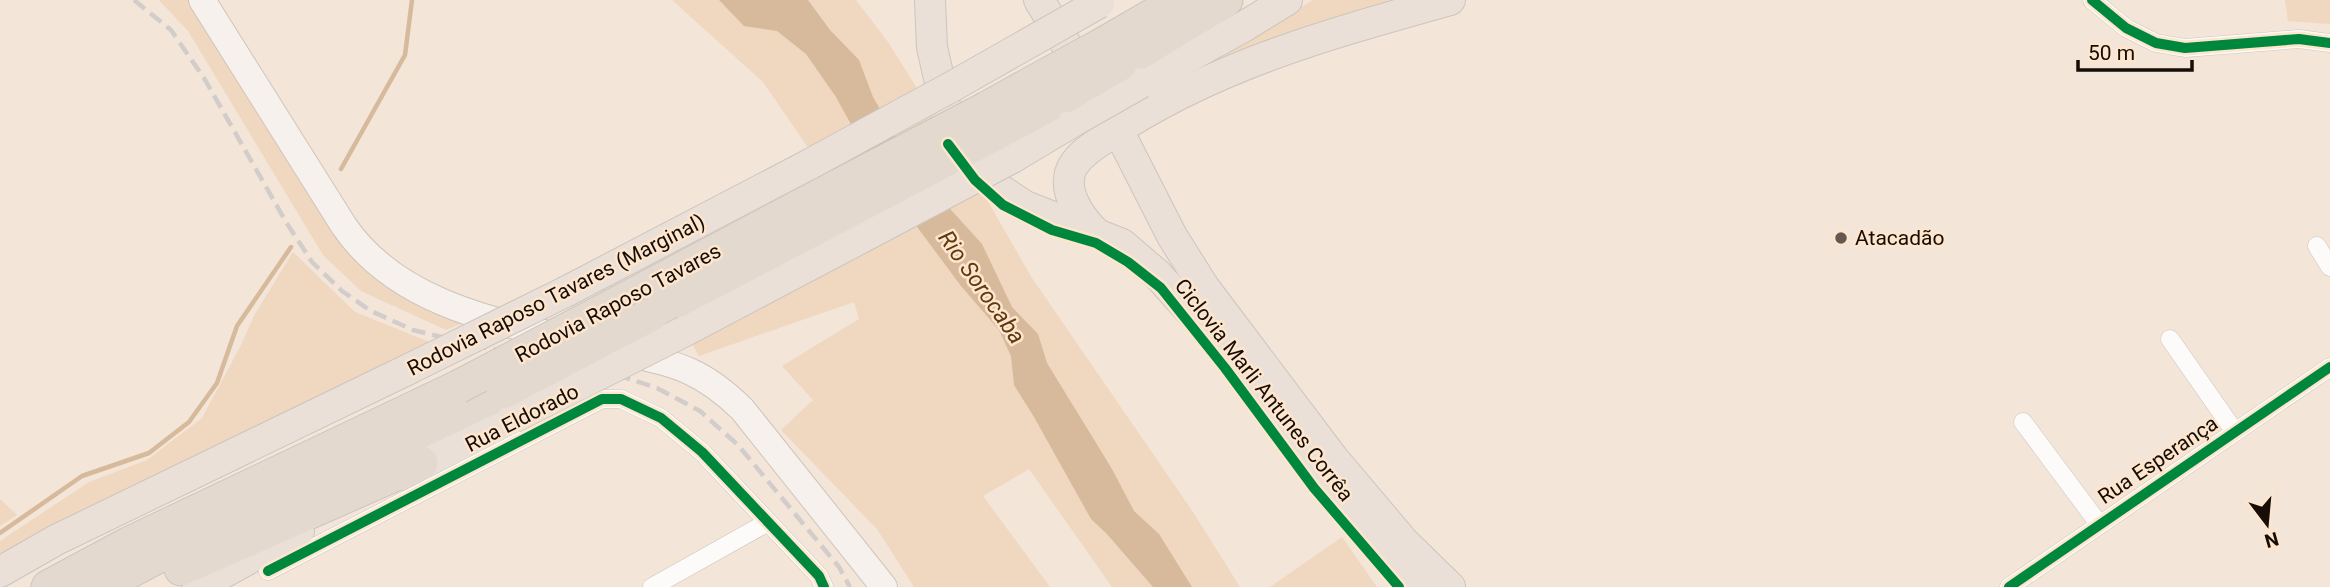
<svg xmlns="http://www.w3.org/2000/svg" width="2330" height="587" font-family="Roboto,sans-serif">
<rect width="100%" height="100%" fill="#f3e5d8"/>
<g fill="#f0d7bf">
<path d="M159 0H195L346 239 468 321 446 330 361 291 323 255 188 31Z"/>
<path d="M672 0H856L888 42 987 200 1032 278 1193 512 1240 587H1112L1029 469 983 496 1050 587H914L877 529 781 430 813 400 782 366 859 319 854 302 699 356 690 340 872 241 763 82Z"/>
<path d="M1313 0H1404L1131 105Z"/>
<path d="M2285 0H2330V24L2288 21Z"/>
<path d="M293 252 355 312 430 342 0 560V541L89 482 147 460 202 418 240 347 255 314Z"/>
<path d="M0 499 17 515 0 526Z"/>
<path d="M1342 537 1377 587H1270Z"/>
</g>
<path fill="#d7b99b" d="M719 0H808L830 30 859 60 873 97 897 139 942 200 982 244 1012 307 1038 334 1047 363 1112 469 1134 511 1159 534 1192 587H1153L1106 533 1091 519 1034 417 1014 385 1011 356 999 330 961 286 880 177 836 97 806 54 777 31 744 26Z"/>
<g fill="none" stroke-linecap="round" stroke-linejoin="round">
<g stroke="#d7b99b" stroke-width="4.5">
<path d="M341 169 405 55 412 0"/>
<path d="M0 533 82 476 149 453 189 422 217 383 237 326 291 247"/>
</g>
<g stroke="#cfc4ba" stroke-width="19">
<g id="minor">
<path d="M2092 0 2126 28 2156 43 2185 48 2299 39 2330 43"/>
<path d="M2317 246 2330 267"/>
<path d="M2170 339 2235 432"/>
<path d="M2023 422 2099 524"/>
<path d="M268 571 602 399H621L661 418 702 452 819 576 824 587"/>
<path d="M652 587 768 522"/>
<path d="M2009 587 2330 367"/>
</g>
</g>
<g stroke="#cfc4ba" stroke-width="28">
<g id="secondary">
<path d="M202 0 344 226C394 299 484 319 565 338"/>
<path d="M627 353C678 365 702 370 742 409L884 587"/>
</g>
</g>
<g stroke="#ccc5bf" stroke-width="32">
<g id="trunk">
<path d="M930 0 932 47 951 132 974 165 998 188 1025 206 1122 244 1157 274 1215 339 1313 468 1389 557 1418 587"/>
<path d="M1039 0 1118 130 1172 236 1204 287 1333 458 1404 542 1450 587"/>
<path d="M1141 83 1243 27 1287 0"/>
<path d="M1012 158 1074 121"/>
<path d="M1097 234C1082 220 1064 195 1070 173 1075 156 1095 145 1108 136 1214 65 1329 34 1450 0"/>
<path d="M567 291 810 164"/>
<path d="M685 331 863 237"/>
<path d="M400 475 513 418"/>
<path d="M0 572 56 540 409 369"/>
<path d="M198 587 299 531"/>
</g>
</g>
<g stroke="#ccc5bf" stroke-width="35">
<g id="motorway">
<path d="M1105 43 1179 0"/>
<path d="M1120 64 1226 0"/>
<path d="M987 108 1052 72"/>
<path d="M999 132 1065 96"/>
<path d="M612 306 834 188"/>
<path d="M652 314 845 213"/>
<path d="M181 569 421 463"/>
<path d="M48 587 128 544 458 387"/>
<path d="M100 587 176 547 503 392"/>
</g>
</g>
<use href="#minor" stroke="#fdfbf9" stroke-width="18"/>
<use href="#secondary" stroke="#f6f1ec" stroke-width="26"/>
<use href="#trunk" stroke="#eae0d8" stroke-width="30"/>
<use href="#motorway" stroke="#e4d9cf" stroke-width="33"/>
<path stroke="#d2cdca" stroke-width="4.5" stroke-dasharray="14 7" stroke-linecap="butt" d="M134 0 171 30 204 78 286 222 312 262 342 291 371 311 413 330 478 346 611 373 657 388 700 411 738 445 839 567 850 587"/>
<g stroke="#ccc5bf" stroke-width="32" stroke-linecap="butt">
<g id="trunk-bridge">
<path d="M1074 121 1141 83"/>
<path d="M810 164 953 86 1099 3"/>
<path d="M863 237 1012 158"/>
<path d="M409 369 567 291"/>
<path d="M513 418 685 331"/>
</g>
</g>
<g stroke="#ccc5bf" stroke-width="35" stroke-linecap="butt">
<g id="motorway-bridge">
<path d="M1052 72 1105 43"/>
<path d="M1065 96 1120 64"/>
<path d="M834 188 987 108"/>
<path d="M845 213 999 132"/>
<path d="M458 387 612 306"/>
<path d="M503 392 652 314"/>
</g>
</g>
<use href="#trunk-bridge" stroke="#eae0d8" stroke-width="30"/>
<use href="#motorway-bridge" stroke="#e4d9cf" stroke-width="33"/>
<g stroke="#fee5cd" stroke-width="15">
<g id="cycleway">
<path d="M2092 0 2126 28 2156 43 2185 48 2299 39 2330 43"/>
<path d="M948 144 975 180 1003 205 1052 230 1096 243 1128 262 1161 288 1225 368 1314 488 1399 587"/>
<path d="M268 571 602 399H621L661 418 702 452 819 576 824 587"/>
<path d="M2009 587 2330 367"/>
</g>
</g>
<use href="#cycleway" stroke="#00873e" stroke-width="10"/>
</g>
<circle fill="#635950" stroke="#fee5cd" stroke-width="2.5" cx="1841" cy="238" r="7"/>
<g text-anchor="middle" stroke-width="5" stroke-linejoin="round" paint-order="stroke">
<g font-size="21" fill="#150d06" stroke="#fee5cd" text-anchor="start">
<text x="1855" y="245">Atacadão</text>
</g>
<g font-size="21" fill="#150d06" stroke="#fee5cd">
<text transform="translate(556 295) rotate(-27)" y="7">Rodovia Raposo Tavares (Marginal)</text>
<text transform="translate(618 303) rotate(-28)" y="7">Rodovia Raposo Tavares</text>
<text transform="translate(1264 390) rotate(52)" y="7">Ciclovia Marli Antunes Corrêa</text>
<text transform="translate(522 418) rotate(-27)" y="7">Rua Eldorado</text>
<text transform="translate(2158 460) rotate(-34)" y="7">Rua Esperança</text>
</g>
<g font-size="23" font-style="italic" fill="#5e3a0d" stroke="#fee5cd">
<text transform="translate(982 287) rotate(55)" y="8">Rio Sorocaba</text>
</g>
</g>
<g transform="translate(2267 524) rotate(164)" stroke="#fee5cd" stroke-width="5" paint-order="stroke">
<path d="M0-5L12 26L0 18L-12 26Z" fill="#150d06"/>
<text y="-10" font-size="19" font-weight="bold" text-anchor="middle" fill="#150d06">N</text>
</g>
<path d="M2078 60v10h114v-10" fill="none" stroke="#150d06" stroke-width="3.5"/>
<text x="2088" y="60" font-size="21" fill="#150d06" stroke="#fee5cd" stroke-width="5" paint-order="stroke">50 m</text>
</svg>
